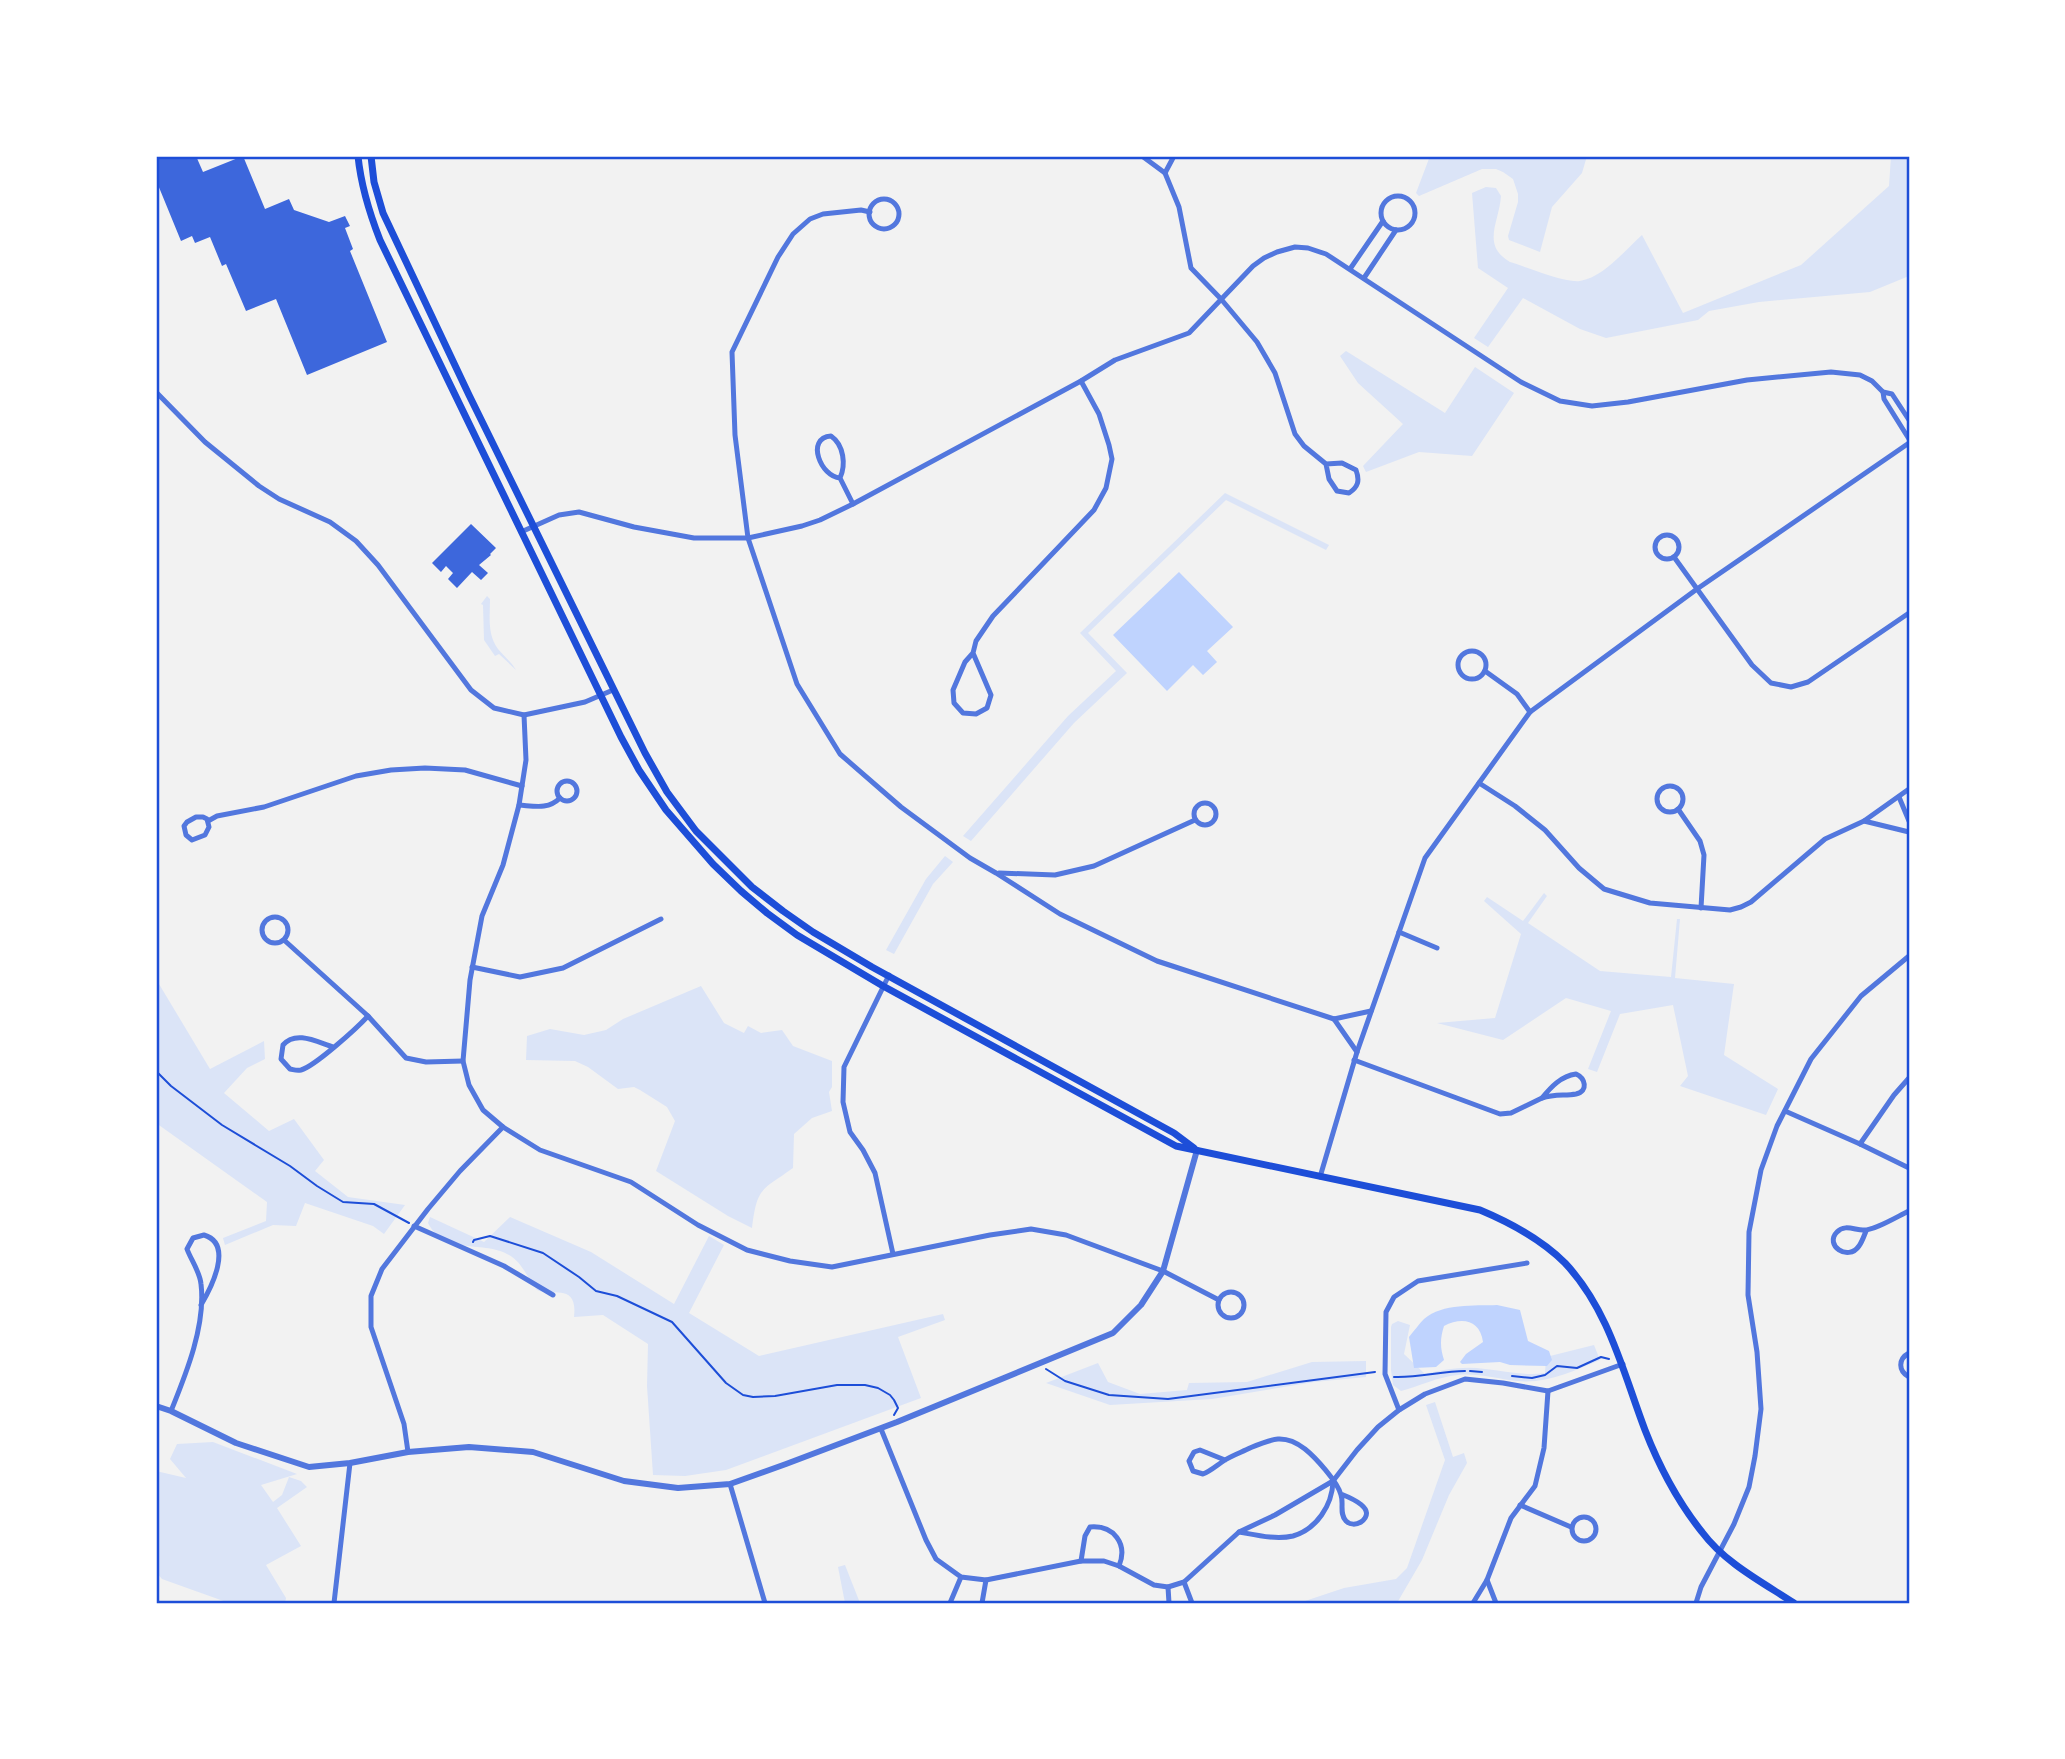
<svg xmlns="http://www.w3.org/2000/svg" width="2065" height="1759" font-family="'PT Serif',serif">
<rect width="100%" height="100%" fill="#f2f2f2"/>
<g fill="#dbe4f7">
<path d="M1430 156H1587L1582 173 1552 207 1540 252 1509 240 1508 236 1518 202V194L1513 179 1503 172 1496 169H1482L1419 196 1416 193Z"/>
<path d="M1891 156H1909V276L1870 292 1759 302 1709 311 1698 320 1606 338 1580 329 1523 298 1488 347 1474 338 1508 288 1478 268 1472 193 1486 187 1496 188 1501 196C1499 223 1481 245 1510 262 1527 267 1564 283 1580 281 1604 277 1625 250 1642 235L1683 313 1801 265 1889 186Z"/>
<path d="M1346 351 1445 413 1475 367 1514 393 1472 456 1419 452 1366 472 1363 466 1403 424 1358 383 1340 356Z"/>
<path d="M1225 493 1329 545 1326 550 1226 500 1088 633 1127 673 1074 723 971 841 963 836 1068 716 1116 671 1080 633Z"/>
<path d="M487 596 490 599C490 616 487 634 498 649 504 656 512 663 516 670L499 654 495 656 484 640 483 605 481 604Z"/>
<path d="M945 856 953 862 933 884 894 954 886 950 926 879Z"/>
<path d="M1544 893 1547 896 1528 923 1600 971 1671 977 1677 919H1680L1675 978 1734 984 1724 1055 1778 1089 1766 1115 1680 1086 1688 1076 1673 1005 1620 1014 1597 1072 1588 1069 1611 1011 1566 998 1503 1040 1437 1023 1495 1018 1521 934 1484 901 1487 897 1523 921Z"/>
<path d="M156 979 210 1069 264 1041 265 1059 247 1068 224 1093 269 1131 294 1119 324 1160 315 1171 348 1197 405 1205 384 1234 373 1226 305 1203 296 1226 273 1225 225 1245 223 1238 266 1221 267 1202 156 1123Z"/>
<path d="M701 986 724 1023 744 1033 748 1026 761 1033 782 1030 793 1046 832 1061V1087L829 1092 832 1111 812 1118 794 1134 793 1168C761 1191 757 1187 752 1228L728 1216 656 1171 675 1121 667 1107 640 1090 634 1087 618 1089 588 1067 575 1061 526 1060 527 1036 550 1029 584 1035 606 1030 623 1019Z"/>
<path d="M430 1217 484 1242 510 1217 591 1252 674 1304 709 1236 724 1245 689 1313 759 1356 943 1314 945 1320 898 1337 921 1398 726 1470 685 1476 653 1475 647 1386 648 1344 603 1315 574 1317C578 1282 552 1297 537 1290 528 1279 522 1262 509 1255 485 1240 445 1256 428 1223Z"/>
<path d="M1398 1321 1410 1325 1404 1354 1425 1374C1445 1369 1465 1366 1485 1369 1506 1371 1525 1376 1545 1373L1546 1357 1594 1345 1600 1360C1573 1371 1547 1384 1517 1381 1497 1379 1478 1373 1458 1375 1437 1377 1420 1386 1401 1391L1393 1385 1391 1370V1327L1392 1324Z"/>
<path d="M1366 1361V1377L1314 1382 1212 1399 1110 1405 1046 1383 1098 1363 1108 1382 1140 1394 1187 1390 1189 1383 1247 1382 1312 1362Z"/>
<path d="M1435 1402 1453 1457 1464 1453 1467 1463 1449 1495 1422 1560 1397 1603H1299L1344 1588 1396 1579 1407 1568 1445 1460 1426 1405Z"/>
<path d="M213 1442 297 1474 261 1485 273 1502 282 1495 289 1477 301 1481 307 1487 277 1508 301 1546 266 1565 286 1598 285 1603H229L162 1579 156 1572V1471L186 1478 170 1459 177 1444Z"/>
<path d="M845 1565 860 1603H845L838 1567Z"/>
</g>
<g fill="#bfd3fe">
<path d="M1179 572 1233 627 1207 651 1217 662 1203 675 1193 665 1167 691 1113 635Z"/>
<path d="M1497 1305 1520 1310 1528 1341 1549 1351 1552 1360 1547 1366 1510 1365 1500 1362 1462 1364 1460 1362 1466 1354 1483 1342C1480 1319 1461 1317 1444 1326 1440 1338 1440 1348 1444 1360L1436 1367 1414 1368 1409 1337C1414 1331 1419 1324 1424 1319 1443 1303 1474 1306 1497 1305Z"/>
</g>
<g fill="#3d67dc">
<path d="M164 156H196L203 172 243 156 265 209 289 199 294 210 329 222 345 216 350 226 345 228 353 249 350 251 387 342 307 375 276 299 246 311 226 264 222 266 210 237 195 243 192 236 181 241 156 180V159Z"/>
<path d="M471 524 496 548 490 554 491 555 479 565 488 573 481 580 472 572 457 588 448 579 453 573 446 566 441 572 432 563Z"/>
</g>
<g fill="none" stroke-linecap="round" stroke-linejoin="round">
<g stroke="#1d4ed8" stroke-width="2">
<path d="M156 1071 171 1086 222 1125 290 1166 317 1186 343 1202 374 1204 409 1223"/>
<path d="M473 1242 474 1240 490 1236 543 1253 579 1277 596 1291 617 1296 672 1322 726 1383 743 1395 753 1397 775 1396 837 1385H865L878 1388 890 1395 894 1400 898 1408 894 1415"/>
<path d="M1046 1369 1065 1381 1109 1395 1168 1399 1375 1372"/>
<path d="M1470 1371 1482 1372"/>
<path d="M1512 1376 1532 1378 1545 1375 1557 1366 1577 1368 1601 1357 1609 1359"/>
<path d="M1394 1377C1419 1378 1441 1371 1465 1371"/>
</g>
<g stroke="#5277de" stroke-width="5">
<path d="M1142 156 1165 173 1179 207 1191 268 1221 299 1257 342 1275 373 1295 434 1304 446 1326 464 1329 479 1337 491 1349 493C1358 487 1360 481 1356 470L1342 463 1326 464"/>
<path d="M1165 173 1174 156"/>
<circle cx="1398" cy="213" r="17"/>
<circle cx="884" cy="214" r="15"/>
<path d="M870 212 861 210 823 214 810 219 793 234 778 257 732 352 735 435 748 538 797 684 840 754 901 807 970 858 996 873 1060 914 1157 961 1334 1019 1371 1011"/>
<path d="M1350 269 1383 221"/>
<path d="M1364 278 1396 230"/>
<path d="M156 392 205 442 259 486 279 499 330 522 356 541 378 565 471 690 494 708 524 715 585 702 613 690"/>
<path d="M1883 392 1884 399 1909 439"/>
<path d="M840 478C821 477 805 438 831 436 844 445 846 465 840 478L853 504"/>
<path d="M521 532 559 515 579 512 634 527 694 538H748L802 526 820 520 853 504 1081 381 1115 360 1189 333 1253 266 1264 258 1277 252 1295 247 1308 248 1326 254 1521 382 1560 401 1592 406 1628 402 1747 380 1831 372 1860 375 1872 381 1883 392 1892 394 1909 420"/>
<circle cx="1667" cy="547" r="12"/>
<path d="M1674 557 1752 665 1771 683 1791 687 1808 682 1909 613"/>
<circle cx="1472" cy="665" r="14"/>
<path d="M973 653 991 695 987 708 976 714 963 713 954 703 953 690 965 662 973 653 976 641 993 616 1094 510 1106 488 1112 459 1109 445 1099 414 1081 381"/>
<path d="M1485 671 1517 694 1530 712"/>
<path d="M524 715 526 760 519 805 503 865 482 916 470 980 463 1061 469 1085 483 1110 503 1127 540 1150 631 1182 698 1225 747 1250 790 1261 832 1267 990 1235 1031 1229 1066 1235 1163 1271 1219 1300"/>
<circle cx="567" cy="791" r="10"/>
<path d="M1479 783 1515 806 1545 830 1579 868 1604 889 1650 903 1730 910 1741 907 1751 902 1825 839 1864 821 1909 789"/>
<circle cx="1670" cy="799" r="13"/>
<path d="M1899 797 1909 821"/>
<circle cx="1205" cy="814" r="11"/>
<path d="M519 805C534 806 548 810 560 798"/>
<path d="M1678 809 1700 841 1704 855 1701 908"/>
<path d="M196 817H203L207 819 209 827 205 835 192 840 186 835 184 826 187 822Z"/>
<path d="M208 821 217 816 264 807 356 776 391 770 425 768 465 770 522 786"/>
<path d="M1864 821 1909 832"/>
<path d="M999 873 1055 875 1094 866 1195 820"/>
<circle cx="275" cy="930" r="13"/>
<path d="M1399 932 1437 948"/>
<path d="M284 940 368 1016 406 1058 426 1062 463 1061"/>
<path d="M472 967 520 977 563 968 661 919"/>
<path d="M889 975 844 1067 843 1102 850 1132 863 1150 875 1173 893 1254"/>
<path d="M1334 1019 1357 1052"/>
<path d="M333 1047C317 1042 296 1030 283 1045L281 1059 290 1069C295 1070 297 1071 301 1070 315 1066 357 1028 368 1016"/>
<path d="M1354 1060 1500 1114 1511 1113 1542 1098"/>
<path d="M1576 1074C1585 1078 1589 1091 1576 1094 1565 1096 1555 1094 1542 1098 1551 1087 1561 1076 1576 1074Z"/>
<path d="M1785 1111 1860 1144 1909 1168"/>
<path d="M1860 1144 1894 1095 1909 1078"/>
<path d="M1320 1177 1357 1052 1425 858 1530 712 1697 589 1909 443"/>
<path d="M414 1226 504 1266 553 1295"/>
<path d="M1866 1231C1864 1236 1862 1242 1859 1246 1848 1262 1824 1245 1837 1232 1844 1224 1855 1230 1863 1230 1874 1231 1898 1216 1909 1211"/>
<circle cx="1231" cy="1305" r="13"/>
<path d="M1909 1353C1898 1359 1898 1371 1909 1377"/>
<path d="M1399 1410 1385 1374 1386 1312 1394 1297 1418 1281 1527 1263"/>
<path d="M171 1411C186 1374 206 1325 201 1284 200 1272 191 1260 187 1249L193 1238 204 1235C234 1244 211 1288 201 1305"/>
<path d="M881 1429 926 1540 936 1559 961 1577 986 1580 1081 1561H1104L1119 1566 1154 1585 1168 1587 1184 1582 1239 1532 1275 1515 1333 1481 1357 1450 1378 1427 1399 1410 1425 1394 1465 1379 1503 1383 1548 1391 1623 1364"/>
<path d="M408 1452 404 1424 371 1327V1296L382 1269 428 1209 460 1171 503 1127"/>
<path d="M1225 1460 1200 1450 1194 1452 1189 1461 1193 1471 1203 1474C1211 1471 1217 1465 1225 1460 1233 1455 1242 1452 1250 1448 1271 1439 1284 1433 1305 1449 1315 1457 1338 1482 1341 1495 1344 1503 1339 1514 1346 1521 1350 1525 1356 1525 1361 1522 1378 1509 1351 1498 1341 1494"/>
<path d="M730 1484 765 1603"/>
<path d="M1520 1505 1571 1527"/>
<circle cx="1584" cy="1529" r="12"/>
<path d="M1239 1532C1256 1535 1276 1540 1293 1536 1317 1529 1332 1505 1333 1482"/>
<path d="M1081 1561 1085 1536 1090 1527C1114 1525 1128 1544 1119 1566"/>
<path d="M1487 1580 1496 1603"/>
<path d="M1184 1582 1192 1603"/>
<path d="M1168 1587 1169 1603"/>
<path d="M334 1603 350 1463"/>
<path d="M950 1603 961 1577"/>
<path d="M982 1603 986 1580"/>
<path d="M1473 1603 1487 1580 1511 1518 1535 1486 1544 1448 1548 1391"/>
<path d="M1696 1603 1701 1587 1734 1524 1749 1487 1755 1456 1761 1409 1757 1352 1748 1295 1749 1232 1761 1170 1777 1126 1811 1059 1861 996 1909 956"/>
</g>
<path stroke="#5277de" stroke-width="6" d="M156 1406 171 1411 236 1443 309 1467 350 1463 408 1452 469 1447 533 1452 624 1481 678 1488 730 1484 786 1464 897 1422 1113 1333 1141 1305 1163 1271 1197 1150"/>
<g stroke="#1d4ed8" stroke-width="7">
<path d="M358 156C361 186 369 212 380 240L621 737 639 770 666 810 713 864 741 891 767 913 797 935 883 986 1176 1146 1480 1210C1511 1223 1541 1239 1565 1263 1609 1310 1623 1372 1645 1430 1659 1466 1678 1502 1702 1532 1725 1563 1762 1582 1794 1603"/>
<path d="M371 156 374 182 383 213 469 395 645 753 667 792 696 831 752 887 783 911 813 932 872 967 1174 1133 1194 1148"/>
</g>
</g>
<rect width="2065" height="1759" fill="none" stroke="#ffffff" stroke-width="315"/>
<rect x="158" y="158" width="1750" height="1444" fill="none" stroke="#1d4ed8" stroke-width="2.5"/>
</svg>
